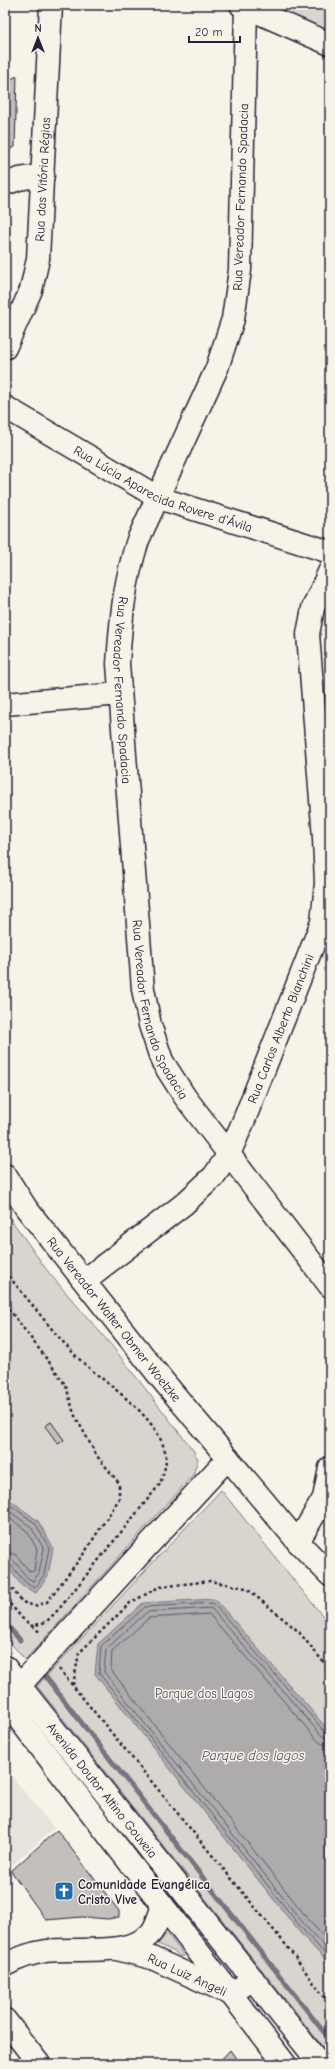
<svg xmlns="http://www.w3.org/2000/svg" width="335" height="2069" font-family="'Comic Neue',sans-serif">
<rect width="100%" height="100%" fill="#f7f3e8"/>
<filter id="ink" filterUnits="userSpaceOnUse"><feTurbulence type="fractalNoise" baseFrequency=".025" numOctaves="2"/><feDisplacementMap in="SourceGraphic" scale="8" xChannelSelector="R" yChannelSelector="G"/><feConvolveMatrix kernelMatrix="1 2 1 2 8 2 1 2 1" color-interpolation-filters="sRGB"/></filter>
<g filter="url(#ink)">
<path fill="#e7e3db" d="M5 1768 54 1828 9 1868 5 1863Z"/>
<g fill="#d8d5cf" stroke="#7d7c85">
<path d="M277 5H330V35L277 12Z"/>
<path d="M5 1211 49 1273 112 1346 193 1450 198 1459 193 1475 25 1660 5 1636Z"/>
<path d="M221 1490 330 1625V2056L37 1686Z"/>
<path d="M167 1933 184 1956 181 1957 175 1952 158 1944Z"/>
</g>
<g fill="#aeabad" stroke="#76747f">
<path d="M5 1496 38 1521 53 1547 48 1576 36 1593 22 1586 5 1564Z"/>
<path d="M215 1599 330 1732V1965L301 1934 95 1674 98 1644 143 1603Z"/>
</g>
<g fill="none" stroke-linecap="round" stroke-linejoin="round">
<g stroke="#5a5969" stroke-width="1">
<path d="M5 1501 35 1523 49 1548 44 1575 35 1588C21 1584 15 1564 5 1562"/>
<path d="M5 1508 31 1527 44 1549 39 1573 33 1581C21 1577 19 1558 5 1557"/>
<path d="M5 1515 27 1531 37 1549 34 1571 30 1572 16 1555 5 1551"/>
<path d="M330 1734 325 1732 213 1603 145 1607 101 1646 99 1673 304 1931 330 1959"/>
<path d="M330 1739 322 1736 211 1608 147 1612 106 1649 104 1672 307 1928 330 1952"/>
<path d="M330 1745 322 1744 317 1740 209 1614 149 1618 112 1651 111 1670 312 1924 330 1943"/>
</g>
<g stroke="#76747f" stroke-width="5">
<path d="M5 1623 20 1640"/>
<path d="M45 1676 330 2040"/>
</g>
</g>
<g fill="#c2bfbd" stroke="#22223b">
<path d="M17 76 15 147 5 152V82Z"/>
<path d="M51 1422 64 1440 58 1444 45 1426Z"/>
<path d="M57 1830 119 1911V1917L108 1919 82 1917 46 1920 11 1871Z"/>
<path d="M230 2050 240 2064H217Z"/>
</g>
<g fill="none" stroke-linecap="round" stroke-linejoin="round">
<g stroke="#22223b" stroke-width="25">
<g id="minor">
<path d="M241 5 330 44"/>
<path id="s1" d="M251 5 246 7 240 270 233 319 217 368 138 540C124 583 121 619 118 664L143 989 150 1025 162 1061 185 1097 330 1286"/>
<path d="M5 184 19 179 43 175"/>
<path id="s2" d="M5 348 31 290 38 259 51 5"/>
<path id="s3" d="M5 407 159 498 330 552"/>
<path d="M5 704 120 694"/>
<path id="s4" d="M5 1175 26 1208 164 1382 298 1542 330 1575"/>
<path id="s5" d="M85 1280 184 1204 214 1176 229 1154 244 1120 322 922 326 883 324 838 308 634 313 608 330 570"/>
<path d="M298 1542 324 1498 330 1468"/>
<path d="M5 1686 11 1688 20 1685 228 1458"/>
<path id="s6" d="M117 1949 152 1958 231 1994 253 1979"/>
<path d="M5 1965C16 1959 33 1953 46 1951 74 1947 129 1957 150 1934 157 1927 159 1915 163 1906"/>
<path d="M5 2020 39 2064"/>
</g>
</g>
<g stroke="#22223b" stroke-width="25">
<g id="major">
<path id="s7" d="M5 1667 320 2064"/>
<path d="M5 1701 285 2064"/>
</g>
</g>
<g stroke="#22223b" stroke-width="2.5" stroke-dasharray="3 3" stroke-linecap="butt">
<path d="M5 1272C29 1300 51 1330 76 1356 104 1384 154 1411 165 1451 168 1462 163 1474 160 1484L59 1609 46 1622 32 1626 22 1618 5 1598"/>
<path d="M5 1304 52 1366 66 1386 74 1414 97 1456 119 1483V1499L85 1552 47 1602 35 1606 22 1602 5 1579"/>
<path d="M32 1626 41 1633"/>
<path d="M59 1669 286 1945 330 2005"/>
<path d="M73 1685 79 1653 130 1603 159 1587 210 1581 246 1588 298 1631 330 1670"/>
</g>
<use href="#minor" stroke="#f7f3e8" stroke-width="22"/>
<use href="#major" stroke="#f7f3e8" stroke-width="22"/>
</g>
</g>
<defs>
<g id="church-square" transform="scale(1)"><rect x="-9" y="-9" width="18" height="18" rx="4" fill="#1f6fb2" stroke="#f7f3e8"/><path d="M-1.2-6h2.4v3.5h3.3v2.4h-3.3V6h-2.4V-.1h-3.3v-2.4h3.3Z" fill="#fff"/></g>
</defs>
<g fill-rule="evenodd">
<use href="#church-square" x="64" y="1891"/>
</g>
<g text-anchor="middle" stroke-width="3" stroke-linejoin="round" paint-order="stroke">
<g font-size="13" fill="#22223b" stroke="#f7f3e8">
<text dy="5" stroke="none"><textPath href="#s2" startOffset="175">Rua das Vitória Régias</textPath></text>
<text transform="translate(240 197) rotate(-88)" y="5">Rua Vereador Fernando Spadacia</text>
<text dy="5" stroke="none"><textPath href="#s3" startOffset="179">Rua Lúcia Aparecida Rovere d'Ávila</textPath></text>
<text dy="5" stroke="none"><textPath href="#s1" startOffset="711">Rua Vereador Fernando Spadacia</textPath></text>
<text dy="5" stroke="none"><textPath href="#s1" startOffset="1035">Rua Vereador Fernando Spadacia</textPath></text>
<text dy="5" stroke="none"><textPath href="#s5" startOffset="328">Rua Carlos Alberto Bianchini</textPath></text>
<text dy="5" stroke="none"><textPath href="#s4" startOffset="181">Rua Vereador Walter Obmer Woelzke</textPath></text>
<text dy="5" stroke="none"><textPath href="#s7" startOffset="157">Avenida Doutor Altino Gouveia</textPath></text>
<text dy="5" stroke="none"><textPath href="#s6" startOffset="75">Rua Luiz Angeli</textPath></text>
</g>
<g font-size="13" fill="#504f60" stroke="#f7f3e8">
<text x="204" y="1698">Parque dos Lagos</text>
</g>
<g font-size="13" font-weight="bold" fill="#22223b" stroke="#f7f3e8" text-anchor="start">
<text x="78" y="1889">Comunidade Evangélica<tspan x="78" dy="15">Cristo Vive</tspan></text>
</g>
<g font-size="14" font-style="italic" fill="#535263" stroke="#f7f3e8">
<text x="253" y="1760">Parque dos lagos</text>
</g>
</g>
<rect width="335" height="2069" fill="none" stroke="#f7f3e8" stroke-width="20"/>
<rect x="10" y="10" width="315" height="2049" fill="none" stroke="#22223b" stroke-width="1.5" filter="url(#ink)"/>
<g transform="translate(38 38)" stroke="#f7f3e8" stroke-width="3" paint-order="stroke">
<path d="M0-3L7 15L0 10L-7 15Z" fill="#22223b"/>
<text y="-6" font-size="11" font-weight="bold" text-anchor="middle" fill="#22223b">N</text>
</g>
<path d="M189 36v6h51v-6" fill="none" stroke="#22223b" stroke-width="2"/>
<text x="195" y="36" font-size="12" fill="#22223b" stroke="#f7f3e8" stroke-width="3" paint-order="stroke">20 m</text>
</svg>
